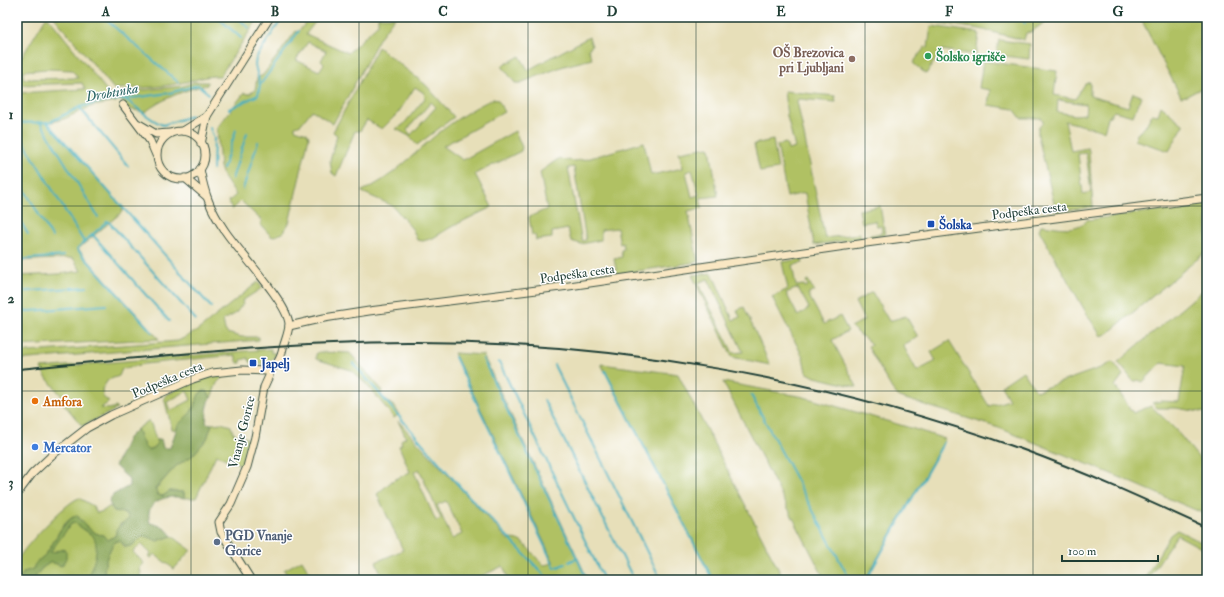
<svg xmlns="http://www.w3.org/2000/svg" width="1224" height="597" font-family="'IM FELL Double Pica',serif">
<rect width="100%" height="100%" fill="#fff"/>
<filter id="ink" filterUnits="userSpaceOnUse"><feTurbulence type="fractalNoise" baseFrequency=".025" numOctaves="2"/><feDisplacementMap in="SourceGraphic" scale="8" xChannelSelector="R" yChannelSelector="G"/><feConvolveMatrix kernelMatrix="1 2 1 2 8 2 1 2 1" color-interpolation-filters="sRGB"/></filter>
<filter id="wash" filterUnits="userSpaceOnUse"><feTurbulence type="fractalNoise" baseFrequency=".012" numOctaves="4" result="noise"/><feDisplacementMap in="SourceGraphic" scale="16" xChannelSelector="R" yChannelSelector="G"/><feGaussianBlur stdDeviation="0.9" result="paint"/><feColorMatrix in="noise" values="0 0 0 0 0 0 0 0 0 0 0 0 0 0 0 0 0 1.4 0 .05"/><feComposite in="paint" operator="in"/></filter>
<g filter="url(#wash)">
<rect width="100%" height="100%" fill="#e7dfb9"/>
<g fill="#b0c164" stroke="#687f4c" fill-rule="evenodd">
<path d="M46 17H48L116 102 92 106 64 119 48 123 123 208 122 212 78 249 159 339 17 346V276L59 274 81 271 73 258 17 261V93L85 89 82 83 17 85V65ZM47 69 72 70 78 78 23 79V71Z"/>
<path d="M54 17H259L220 76C206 75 194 81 180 83 159 88 136 88 114 89Z"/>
<path d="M311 17H319L306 34 348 53 378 24V17H395L380 37 333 124 312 110 301 124 295 126V129L307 133 309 137 289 223 283 233 272 237 260 224 262 221 241 201 232 210 229 201 236 195 223 176 220 167 217 128 244 93 249 94 255 90 257 78 263 75 296 31 298 32ZM308 42 326 51 321 61 324 64 319 71 296 60Z"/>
<path d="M914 17H1052L1031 32 1026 33 1024 40 980 29 929 21Z"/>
<path d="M1140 17H1207V85L1187 96 1181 97Z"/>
<path d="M931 26 979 33 976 55 942 50 926 74 913 63 925 47 928 48Z"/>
<path d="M589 37 592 46 588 49 592 59 564 66 520 83H515L502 66 520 56 528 70Z"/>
<path d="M999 40 1030 44 1029 59 996 55Z"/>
<path d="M378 47 426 85 454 117 417 145 409 136 396 129 403 125 425 98 424 93 415 87 398 113 382 129 367 120 360 131H355L336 176 332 173 330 161 337 135 333 132ZM431 102 436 107 411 135 407 130Z"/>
<path d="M983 61 1057 71 1054 95 1075 99 1085 84 1090 82V96L1128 107 1133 93 1141 96 1133 116 1114 111 1108 118 1104 131 1065 121 1071 151 1088 148 1089 151 1093 207 1056 212 1038 136V129L1043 122 1042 118H1021L1014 109 988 105 990 90 979 88ZM1058 100 1086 104 1085 114 1075 115 1057 112ZM1086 153 1091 192 1083 194 1078 154Z"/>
<path d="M194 82H208L207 85C186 89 162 99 145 112L128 109 118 96 123 92 183 86Z"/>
<path d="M784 91 835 96 836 102 798 99 797 101 825 238 858 234 859 232 861 238 814 245 805 193 787 197 777 145 786 143 788 150 795 148 787 116Z"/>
<path d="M493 99 498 100 504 112 443 146 463 160 515 131 522 147 521 151 475 174 492 207 451 227 433 238 423 241 417 240 413 230 393 206 362 192V191C391 179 412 155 436 135 454 121 472 108 493 99Z"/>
<path d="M1161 106 1184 125 1169 151 1135 140 1137 134 1145 127 1152 114 1158 115Z"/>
<path d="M773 140 778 169 760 172 754 144Z"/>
<path d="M644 142 651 175 683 168 679 152 708 147 710 148 718 196 700 198 702 208 688 211 698 262 617 274 614 259 622 257 621 250 624 249 623 243 620 244 617 228 601 230V240L581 244 571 241 568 229 552 232V238L536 240 535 235H532L529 217 547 209 540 172 558 159 574 161 587 159ZM574 167 586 240 582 241 568 168ZM692 170 699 195 692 197 686 172Z"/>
<path d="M1207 204V251L1107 334 1101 336 1088 316 1039 230 1041 225C1056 226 1075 233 1087 220Z"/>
<path d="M880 206 885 235 866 238 865 236 882 233 881 226H877L875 221 862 223 859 210Z"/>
<path d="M802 259 803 263 792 265 796 286 804 285 805 287 808 286 806 281 808 280 814 291 808 294 824 324 840 316 848 331 832 340 857 387 815 377 806 372 803 357 772 297 788 289 782 262ZM798 288 809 308 798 316 786 293Z"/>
<path d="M712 273 733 320 740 317 737 310 744 307 770 365 732 357 730 353 692 275ZM708 279 710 283 743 352 733 353 698 283Z"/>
<path d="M258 282 262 288 242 301 243 304 235 314 223 320 225 330 227 333 241 337H259V340L17 360V353L28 352 178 341 197 331Z"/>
<path d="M1207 287V413L1176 408H1157L1152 403 1161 401 1179 402 1185 366 1161 363 1143 382 1138 380 1134 382 1118 362Z"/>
<path d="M872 292 889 321 906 316 918 337 903 345 917 371 936 361 931 352 949 341 989 406 1009 400 1001 386 1023 371 1036 391 1103 367 1112 362 1114 363 1123 375 1115 386 1133 413 1151 406 1175 429 1207 468V515L1119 477 999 428 899 397 892 389 868 347 871 345 870 343 851 327 864 320 855 302Z"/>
<path d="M271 349V353H275L276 355 266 364 251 363 248 358 241 360V363H238L235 355 144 364 122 369 119 376 108 380 102 389 103 397 109 402 101 408 109 409 116 407 117 409 82 426 63 403 65 400 45 376 41 368Z"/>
<path d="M319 352 350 353 382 390 381 397 395 407 399 414 394 418 367 385 351 370 316 359V354Z"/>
<path d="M454 353 483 355 588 580H509L503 566 473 580H384L376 562 403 550 377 494 392 481 410 472 399 446 402 444 401 440 406 437 398 421 508 540C524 535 533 557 544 565L554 563ZM419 469 441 519 436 521 414 472ZM446 501 462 534 452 539 437 505Z"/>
<path d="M601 364 678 374 784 580H713Z"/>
<path d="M226 374 217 383 211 398 207 391 201 392C197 397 195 406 191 412 186 419 179 422 176 430L172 429 164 398 166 395C185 386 204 376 226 374ZM187 391 191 400 170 411 167 402Z"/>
<path d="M723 382 804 397 914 429 945 439 865 580H825Z"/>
<path d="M148 421 151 424 157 443 154 448 148 450 144 446 137 429Z"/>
<path d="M221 423 231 426 233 433 251 440 242 465 216 455 196 498H184V492L170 491 163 496 158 495 155 490 176 466 192 456 207 439 212 424Z"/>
<path d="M79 498 93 506 97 513 103 511 110 506 114 511 127 514 129 518 125 522 120 524 115 536 108 540 103 535C93 535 83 523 77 515 59 522 56 542 45 555 39 561 36 560 33 569L24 572 19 580H17C17 574 15 564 18 559 25 546 66 502 79 498Z"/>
<path d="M75 523C80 528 91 532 95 538 102 550 91 569 88 580H33L42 568 51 562 62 566 58 550 51 553 50 551 71 524Z"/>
<path d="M1177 530 1207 545V551L1177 535 1147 580H1144L1170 535Z"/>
<path d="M148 536 157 541 172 536 191 550 174 569 154 554 151 558 149 557 151 554 141 544 133 552 144 563 140 568 142 580H104C103 567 107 551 116 541H120L125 547 133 545 137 539Z"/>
<path d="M302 560 314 580H290L284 570Z"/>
</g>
<path fill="#8ca75a" stroke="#567247" d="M203 391H207L211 398 208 401 206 423 212 424 207 439 192 456 176 466 155 489 158 495 163 496 170 491 184 492V498C167 494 143 501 150 523L164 527 172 536 157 541C136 529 141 544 127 547L120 541H116C107 551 103 567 104 580H88C92 566 100 551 94 537L75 523 71 524 51 551V553L64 549 66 551V558L62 566 51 562 42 568 33 580H19L24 572 33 569C36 560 39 561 45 555 56 542 59 524 77 515 82 523 93 535 103 535L108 540 115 536C118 523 122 526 129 518L127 514 114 511 109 502 113 495 129 486V479L115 466 128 438 137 429 144 446 148 450 154 448 157 443 156 440 161 439 163 448H170L178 425 192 411 199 394Z"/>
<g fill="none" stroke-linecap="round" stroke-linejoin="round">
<g stroke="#40aebe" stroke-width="2">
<path d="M103 17 178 82"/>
<path d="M145 17 146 18"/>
<path d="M183 17 184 18"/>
<path d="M217 17 241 38"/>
<path d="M237 17 249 28"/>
<path d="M1020 17 1025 23"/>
<path d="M260 85 255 65 256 58 283 17"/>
<path d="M126 100C139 108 148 119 163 125L191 116"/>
<path d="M80 108 128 166"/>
<path d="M229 109 258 95 260 85 299 31"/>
<path d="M47 122 211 307"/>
<path d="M17 123 50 122 80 107 96 103 169 93 198 85 209 94"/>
<path d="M41 123 98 217"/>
<path d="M210 128 214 138 213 169"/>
<path d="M17 131 84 242 108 221 196 320"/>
<path d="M223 169 236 130"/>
<path d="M17 177 52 237"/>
<path d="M232 179 247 133"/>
<path d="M243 189 258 142"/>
<path d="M17 216 28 234"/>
<path d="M92 234 169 321"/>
<path d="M84 242 77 249 152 332"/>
<path d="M17 260 64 256"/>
<path d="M17 292 87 287"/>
<path d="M17 312 106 305"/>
<path d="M455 357 555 568 565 564"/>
<path d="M483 359 577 558"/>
<path d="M499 362 604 580"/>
<path d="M353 363 461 488 549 580"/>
<path d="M554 365 661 580"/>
<path d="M605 371 713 580"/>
<path d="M751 395 850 580"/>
<path d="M544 400 634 580"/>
<path d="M569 562 577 558 587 580"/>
<path d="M866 580 944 442"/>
</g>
</g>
</g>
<g filter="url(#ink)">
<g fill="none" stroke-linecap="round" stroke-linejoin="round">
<g stroke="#3d5548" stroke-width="9">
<g id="secondary">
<path d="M123 105 150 141 156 155"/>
<path d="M139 124 156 134 170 133"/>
<path d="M183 131 207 116"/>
<circle cx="181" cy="155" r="24"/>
<path d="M201 144 207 116 270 17"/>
<path d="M185 178 206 196"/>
<path d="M289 326 324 318 369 311 569 286 866 243 1207 198"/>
<path d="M17 494 32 474 51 456 87 428 111 415 193 379 212 373 242 370 266 371C276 368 281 358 283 348 285 340 289 332 289 324 288 303 239 252 225 231 210 209 205 195 200 169"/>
<path d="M251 580 221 532 219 522 231 504 247 467 255 437 264 387 269 376 270 369"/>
</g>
</g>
<use href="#secondary" stroke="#f9e7c3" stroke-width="7"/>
<path stroke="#1f3d34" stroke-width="2" d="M17 369C147 357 277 343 408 342 616 341 826 379 1021 449 1085 472 1146 500 1207 528"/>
</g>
</g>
<path fill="none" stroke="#1f3d34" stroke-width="1" stroke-opacity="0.55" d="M191 17V580M359 17V580M528 17V580M696 17V580M865 17V580M1033 17V580M17 206H1207M17 391H1207"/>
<circle fill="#2e9e5b" stroke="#fff" stroke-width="1.5" cx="928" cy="56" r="4"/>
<circle fill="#8d6e63" stroke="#fff" stroke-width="1.5" cx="852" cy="59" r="4"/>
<g fill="#1a4fb4" stroke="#fff" stroke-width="1.5">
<rect x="927" y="220" width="8" height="8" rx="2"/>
<rect x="249" y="359" width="8" height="8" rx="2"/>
</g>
<circle fill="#e8710a" stroke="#fff" stroke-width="1.5" cx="35" cy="401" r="4"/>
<circle fill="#3f7fe0" stroke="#fff" stroke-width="1.5" cx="35" cy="447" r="4"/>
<circle fill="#5c6f8a" stroke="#fff" stroke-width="1.5" cx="217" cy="542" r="4"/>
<g text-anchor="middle" stroke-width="3" stroke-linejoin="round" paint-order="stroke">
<g font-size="13" font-weight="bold" fill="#785e54" stroke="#fff" text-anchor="end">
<text x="844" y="57">OŠ Brezovica<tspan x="844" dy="15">pri Ljubljani</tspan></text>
</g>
<g font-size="13" font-weight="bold" fill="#27864d" stroke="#fff" text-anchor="start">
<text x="936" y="61">Šolsko igrišče</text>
</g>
<g font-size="13" fill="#1f3d34" stroke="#fff">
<text transform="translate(1029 210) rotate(-7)" y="5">Podpeška cesta</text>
<text transform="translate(577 273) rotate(-8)" y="5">Podpeška cesta</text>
<text transform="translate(167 379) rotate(-23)" y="5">Podpeška cesta</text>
<text transform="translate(241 432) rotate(-76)" y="5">Vnanje Gorice</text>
</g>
<g font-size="13" font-weight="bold" fill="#164399" stroke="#fff" text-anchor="start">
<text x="939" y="229">Šolska</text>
<text x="261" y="368">Japelj</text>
</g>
<g font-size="13" font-weight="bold" fill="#c56008" stroke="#fff" text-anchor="start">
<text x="43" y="406">Amfora</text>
</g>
<g font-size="13" font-weight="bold" fill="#366cbe" stroke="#fff" text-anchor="start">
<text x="43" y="452">Mercator</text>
</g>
<g font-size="13" font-weight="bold" fill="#4e5e75" stroke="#fff" text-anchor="start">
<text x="225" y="540">PGD Vnanje<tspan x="225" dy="15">Gorice</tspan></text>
</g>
<g font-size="14" font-style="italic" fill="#2b6564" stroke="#fff">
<text transform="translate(112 92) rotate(-10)" y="5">Drobtinka</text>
</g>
</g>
<rect width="1224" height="597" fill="none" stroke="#fff" stroke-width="44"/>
<path d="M1062 555v6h96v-6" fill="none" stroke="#1f3d34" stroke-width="2"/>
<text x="1068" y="555" font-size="12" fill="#1f3d34" stroke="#ffffff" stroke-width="3" paint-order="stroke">100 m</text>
<rect x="22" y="22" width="1180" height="553" fill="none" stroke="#1f3d34" stroke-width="1.5"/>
<g font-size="13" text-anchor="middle" font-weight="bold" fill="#1f3d34">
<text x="106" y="16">A</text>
<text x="275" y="16">B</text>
<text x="443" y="16">C</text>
<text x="612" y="16">D</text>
<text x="781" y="16">E</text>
<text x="949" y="16">F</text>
<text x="1118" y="16">G</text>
<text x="11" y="119">1</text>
<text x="11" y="303">2</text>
<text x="11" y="487">3</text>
</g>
</svg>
